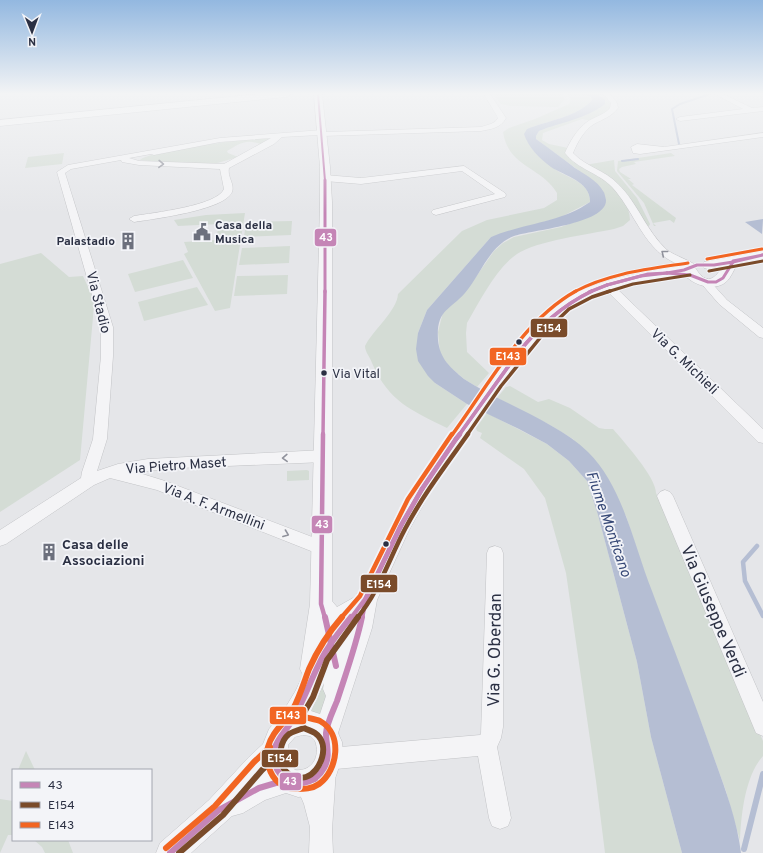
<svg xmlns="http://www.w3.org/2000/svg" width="763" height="853" font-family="Overpass,sans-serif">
<rect width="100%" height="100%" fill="#e5e6e9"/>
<g fill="#d4dcd5">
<path d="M493 94H561L565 99 558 107 511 106 501 104Z"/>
<path d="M567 94C575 94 587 92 592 100 578 117 546 121 527 129 534 140 542 157 551 166 563 178 591 180 590 202L561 217 491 237 427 310 418 333 435 383 467 404 447 428C411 410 389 402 372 363 370 357 365 352 365 346 373 330 397 311 398 294L462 231 487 220 544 208 557 200V193C542 167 508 167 503 132L509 128 535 119 569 104 571 99Z"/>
<path d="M597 94H605C610 99 612 102 612 109L592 121 582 119 543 133 542 140 549 144 568 148 567 151C588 166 630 191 630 220L623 226 614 229C590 234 536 241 517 254 496 268 480 301 467 323L466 333 467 352 489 373 477 387 464 379 449 366 440 354 438 332 443 312 473 281 494 251 503 243 514 237 561 227 596 214 593 181 536 139V136L539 131 600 108 601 96Z"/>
<path d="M266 138 269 139 261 144C245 139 241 143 227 151L228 153 238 157 214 164 159 162 140 160C151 150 246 139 266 138Z"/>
<path d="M64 153 62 164 25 168 28 157Z"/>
<path d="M671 153 675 156 634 162 636 164 622 167 619 169 620 172 631 179H628L634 184 632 185 676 218 674 223 670 220 653 223 656 226H654L644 203 617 171 618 161Z"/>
<path d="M614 160 615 171 637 198 650 224 649 226H647L622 190 585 165Z"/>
<path d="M245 213 230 308 215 311 184 254 188 252 184 242 216 240 219 224 178 226 174 220 206 215Z"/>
<path d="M292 221 291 235 244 237 246 222Z"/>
<path d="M290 246 289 263 239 265 242 248Z"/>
<path d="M41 253 69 277 83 276 94 300 93 317 80 460 0 512V264Z"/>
<path d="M183 260 193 278 135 292 128 274Z"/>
<path d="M288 275 287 294 234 296 237 276Z"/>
<path d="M197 287 208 305 144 321 138 302Z"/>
<path d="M510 386 538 402 549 399 570 408 599 428 605 429H613C624 442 656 477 656 493L763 741V756C745 776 741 815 740 841L726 791 702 725 646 577 626 516 573 439 550 425 497 398 506 387Z"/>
<path d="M487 413 547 444 569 461 587 481 598 515 637 662 651 737 682 853H605L596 781 566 573 545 498 524 469 480 438 482 433 477 431 476 428Z"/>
<path d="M307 470 309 471V480L287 481V471Z"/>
<path d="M329 678 322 714 309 711 316 686Z"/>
<path d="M26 751 35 770H18Z"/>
<path d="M0 799 13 801V835H8L0 853Z"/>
<path d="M34 840H68L73 853H45L42 847Z"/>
</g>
<g fill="#b5bed3">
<path d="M583 94H597L605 100V104C586 119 561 122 539 131L536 136V139C549 148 562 158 575 168 584 174 598 181 603 191 605 193 605 197 606 200 607 224 531 230 514 236 489 246 481 274 465 293 449 311 436 310 438 340 440 359 450 367 464 379 501 403 557 422 588 452 623 486 634 546 652 591 672 645 694 700 713 755 724 786 737 819 741 853H682L651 737 637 662 598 515 587 481 569 461 547 444 519 429 467 404 435 383 428 376 418 361 416 349 418 333 427 310 491 237C524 223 560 223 590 202 591 182 565 176 551 167 540 159 528 147 524 134L527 129C546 121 578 117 592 100L591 97Z"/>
<path d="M763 219 762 234 745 222Z"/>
</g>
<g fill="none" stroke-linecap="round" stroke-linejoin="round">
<g stroke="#b5bed3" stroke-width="2">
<path d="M679 144 672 109 680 104 710 94"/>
<path d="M622 161 638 159"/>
</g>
<path stroke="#b5bed3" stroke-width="4.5" d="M757 546 743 562 745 581 763 616"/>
<path stroke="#b5bed3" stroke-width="6" d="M744 849 763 774"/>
<g stroke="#c3c4c7" stroke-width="1">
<g id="minor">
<path d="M484 94H490L506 118C501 128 491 129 481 131L322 136 319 135 282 137 274 144 229 168C227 177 235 184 232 192 225 210 153 219 134 222L129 219 134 216C152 213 217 206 224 189L220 169 139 165 122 162 121 160 71 169 65 173 113 327V356L107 439 97 471 118 464 148 459 324 450 329 452 331 456 329 460 324 462 180 468 136 472 165 481 328 543 330 548 328 553 322 555 316 553 157 490 110 478 94 485 6 544 0 546V530L81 478 82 472 93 439 101 356V327L57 172 68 165 220 138 322 130 326 132 481 127C487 125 495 124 498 118ZM271 138 224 164 139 161 129 158 151 154 154 155 220 142Z"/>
<path d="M604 94H610L617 103 618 108C611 117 603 119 594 124 584 130 577 143 573 153 586 167 605 170 618 184 638 203 646 231 667 250 675 256 692 261 696 266L695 268C689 270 685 267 680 265 644 252 636 213 612 187 599 173 577 169 565 153 569 143 577 129 587 122 594 117 604 115 610 108L611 103Z"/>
<path d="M715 94H723L752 108 763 107V111L680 121 676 119 680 117 743 109Z"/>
<path d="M763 133V137L640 154 633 153 631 147 637 144 664 147Z"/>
<path d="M464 166 505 193 506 195 505 197 436 215 433 214 431 212 433 210 495 194 462 171 361 184 325 181 321 178 325 175 361 178Z"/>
<path d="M704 278 708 279 727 300 763 328V338L759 337 719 304 699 281Z"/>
<path d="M607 282 611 283 763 429V443L758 442 603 287 602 285Z"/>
<path d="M665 490 670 492 673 496 763 702V736L756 733 657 496 660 492Z"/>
<path d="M495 546 501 548 503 553V727L501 738 497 747 511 818 508 826 500 829 492 826 489 818 478 756 336 769 332 830 333 853H309L310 827 304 804 295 783 298 775 306 772 315 777V770L320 762 318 759 321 751 329 748 480 735 481 734 487 553 489 548Z"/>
</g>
</g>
<g stroke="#c3c4c7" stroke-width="1">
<path id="tertiary" d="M314 94H322L330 167 332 202V601L337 607 353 598 357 594C374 568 384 538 399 510 418 478 441 449 463 418 494 375 524 322 572 295 608 276 650 271 689 265L694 266C705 284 712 283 723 266L708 269 704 268 702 265 704 262 763 251V259L738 263C734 269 731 278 726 282 714 292 692 285 684 274L622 285 582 301 566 311 551 324 523 357 439 477 409 530 377 600 372 628 338 733 342 742 343 754 336 776 329 786 307 796 298 797 286 793 265 800 243 813 232 816 191 853H156L160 843 209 800 249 757 263 744 269 729 281 715 296 690 303 675 300 669 310 604 320 202V167ZM324 683 323 689 326 696 320 714 311 711ZM303 735 310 736 315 741C321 756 312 772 295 770L288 762V745L295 737Z"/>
</g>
<g stroke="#c1c3c7" stroke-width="1">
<path id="primary" d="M258 94H291L286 97 0 126V120Z"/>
</g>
<use href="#minor" fill="#f4f4f6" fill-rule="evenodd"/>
<use href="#tertiary" fill="#f4f4f6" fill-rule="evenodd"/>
<use href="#primary" fill="#f7f7f8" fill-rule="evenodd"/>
<g stroke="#f3f4f8" stroke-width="3.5">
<path id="bus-1-far4" d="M318 94 325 181"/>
</g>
<g stroke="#f3f4f8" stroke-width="5">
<g id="bus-1-far3">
<path d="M763 255 733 262V261Z"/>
<path d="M667 273 690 275 708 282H716L723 278 733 262"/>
<path d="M667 273 684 270 697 265H714L733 262"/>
<path d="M607 285 648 274 667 273"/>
<path d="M607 285 641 276 667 273"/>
<path d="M325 292V180"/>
<path d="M589 292 607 285"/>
<path d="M590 292 607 285"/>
</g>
</g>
<g stroke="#f3f4f8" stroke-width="6">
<g id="bus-1-far2">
<path d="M518 353C539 327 561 306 592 291"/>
<path d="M518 353C539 327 561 306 592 291"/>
<path d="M323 435 325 291"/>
<path d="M459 435 518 353"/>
<path d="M459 435 518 353"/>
</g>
</g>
<g stroke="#f3f4f8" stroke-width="8">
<g id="bus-1-far1">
<path d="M323 434 321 604 325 618"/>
<path d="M456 439 460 434"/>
<path d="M456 439 460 434"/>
<path d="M422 489 456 439"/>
<path d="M422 489 456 439"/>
<path d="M366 598 402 524 422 489"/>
<path d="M366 598 400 527 422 489"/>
<path d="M351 618 366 598 362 618"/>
</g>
</g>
<g stroke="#f3f4f8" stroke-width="9">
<g id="bus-1">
<path d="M325 617 336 666"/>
<path d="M351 617C339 632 327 647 319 664 310 682 303 702 293 719 287 730 277 738 274 750 269 782 308 796 324 768 331 756 326 745 326 733 327 723 333 711 337 701 346 673 356 646 362 617"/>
<path d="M170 853 219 810 259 788 286 780 299 784 315 779"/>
</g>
</g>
<g stroke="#f3f4f8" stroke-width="5">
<g id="bus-2-far3">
<path d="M709 271 763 261"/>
<path d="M607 292 633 284 690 275"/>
</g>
</g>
<g stroke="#f3f4f8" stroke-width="6">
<path id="bus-2-far2" d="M467 435 501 386 544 333 569 309 592 297 610 291"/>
</g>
<g stroke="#f3f4f8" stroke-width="8">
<path id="bus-2-far1" d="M357 618C379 592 389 559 405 529 423 495 446 465 468 434"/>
</g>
<g stroke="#f3f4f8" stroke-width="9">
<g id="bus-2">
<path d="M302 716 313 697 327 660 358 617"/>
<path d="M304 728C308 730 312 731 315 733 331 744 321 772 306 777 303 778 299 778 296 778 292 776 287 774 284 769 277 759 280 741 289 734 294 731 299 730 304 728Z"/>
<path d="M179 853 223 815 262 770 278 755"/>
</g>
</g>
<g stroke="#f3f4f8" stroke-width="5">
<g id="bus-3-far3">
<path d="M707 259 762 249"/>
<path d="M574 292C609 273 649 269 688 263"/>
</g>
</g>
<g stroke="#f3f4f8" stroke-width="6">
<path id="bus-3-far2" d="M452 435C488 386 522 321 576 291"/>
</g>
<g stroke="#f3f4f8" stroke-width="8">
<path id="bus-3-far1" d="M341 618 360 596 408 499 452 434"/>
</g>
<g stroke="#f3f4f8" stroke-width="9">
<g id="bus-3">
<path d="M302 716C307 718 315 719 320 721 343 734 338 770 319 784 312 789 304 789 296 789 289 789 284 788 279 783 269 775 265 759 268 747 272 731 286 722 293 709 300 696 304 682 309 669 317 651 329 632 342 617"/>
<path d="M166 848 215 806 254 762 270 747"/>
</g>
</g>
<use href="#bus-1-far4" stroke="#c585b6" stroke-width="2"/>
<use href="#bus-1-far3" stroke="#c585b6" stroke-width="3"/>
<use href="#bus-1-far2" stroke="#c585b6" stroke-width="3.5"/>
<use href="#bus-1-far1" stroke="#c585b6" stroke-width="4.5"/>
<use href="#bus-1" stroke="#c585b6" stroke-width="6"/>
<use href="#bus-2-far3" stroke="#7a4b2a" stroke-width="3"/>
<use href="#bus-2-far2" stroke="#7a4b2a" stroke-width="3.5"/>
<use href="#bus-2-far1" stroke="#7a4b2a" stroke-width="4.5"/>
<use href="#bus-2" stroke="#7a4b2a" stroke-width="6"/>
<use href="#bus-3-far3" stroke="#f26522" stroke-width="3"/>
<use href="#bus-3-far2" stroke="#f26522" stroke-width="3.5"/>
<use href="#bus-3-far1" stroke="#f26522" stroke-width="4.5"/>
<use href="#bus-3" stroke="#f26522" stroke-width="6"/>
</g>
<defs><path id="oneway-chevron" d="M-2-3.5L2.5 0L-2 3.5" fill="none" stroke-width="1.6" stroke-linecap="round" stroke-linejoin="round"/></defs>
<g stroke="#90929c">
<use href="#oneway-chevron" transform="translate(161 164) rotate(2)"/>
<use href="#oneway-chevron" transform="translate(664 253) rotate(-141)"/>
<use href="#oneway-chevron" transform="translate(285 458) rotate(178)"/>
<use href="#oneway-chevron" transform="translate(286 534) rotate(21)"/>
</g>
<linearGradient id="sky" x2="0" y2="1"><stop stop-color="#93b8e0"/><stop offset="0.44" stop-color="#f3f4f5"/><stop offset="1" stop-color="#f3f4f5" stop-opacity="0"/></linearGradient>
<rect width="763" height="213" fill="url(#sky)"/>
<defs>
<g id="civic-bare" transform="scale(1.38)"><path d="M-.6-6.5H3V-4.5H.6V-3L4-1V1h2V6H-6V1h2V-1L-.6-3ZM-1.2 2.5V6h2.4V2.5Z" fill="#6c707d" stroke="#f3f4f8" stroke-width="2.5" paint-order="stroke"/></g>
<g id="building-bare" transform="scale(1.38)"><path d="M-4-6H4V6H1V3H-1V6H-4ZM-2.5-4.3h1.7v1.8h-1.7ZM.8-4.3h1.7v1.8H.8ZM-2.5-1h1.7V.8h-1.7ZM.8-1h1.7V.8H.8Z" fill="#6c707d" stroke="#f3f4f8" stroke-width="2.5" paint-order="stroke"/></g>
</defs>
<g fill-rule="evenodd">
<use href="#civic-bare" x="202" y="232"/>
<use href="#building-bare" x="128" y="241"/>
<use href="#building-bare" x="49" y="552"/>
</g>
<g fill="#2b3043" stroke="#f3f4f8" stroke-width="1.5">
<circle cx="519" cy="342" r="3.5"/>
<circle cx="324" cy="373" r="3.5"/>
<circle cx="386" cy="544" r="3.5"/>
</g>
<g text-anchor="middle" stroke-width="3.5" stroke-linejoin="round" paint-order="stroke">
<g font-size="12" font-weight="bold" fill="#2b3043" stroke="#f3f4f8" text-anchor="start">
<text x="215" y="229">Casa della<tspan x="215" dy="14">Musica</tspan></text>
<text x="115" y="245" text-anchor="end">Palastadio</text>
</g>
<g font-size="13" fill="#2b3043" stroke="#f3f4f8" text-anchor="start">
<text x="332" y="378">Via Vital</text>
</g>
<g font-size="14" fill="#2b3043" stroke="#f3f4f8">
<text transform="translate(99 302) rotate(76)" y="5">Via Stadio</text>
<text transform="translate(685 361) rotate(44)" y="5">Via G. Michieli</text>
<text transform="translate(176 465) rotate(-4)" y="5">Via Pietro Maset</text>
<text transform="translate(214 506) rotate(21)" y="5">Via A. F. Armellini</text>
</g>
<g font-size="14" font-weight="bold" fill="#2b3043" stroke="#f3f4f8" text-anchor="start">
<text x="62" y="549">Casa delle<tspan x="62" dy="16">Associazioni</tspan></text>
</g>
<g font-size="15" font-style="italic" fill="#364876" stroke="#f3f4f8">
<text transform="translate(609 524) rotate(71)" y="5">Fiume Monticano</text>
</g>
<g font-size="17" fill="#2b3043" stroke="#f3f4f8">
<text transform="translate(714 611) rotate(67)" y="6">Via Giuseppe Verdi</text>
<text transform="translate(494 650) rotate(-89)" y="6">Via G. Oberdan</text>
</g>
</g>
<g stroke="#f3f4f8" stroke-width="1.5">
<rect x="314" y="228" width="23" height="19" rx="4" fill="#c585b6"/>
<rect x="530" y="318" width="38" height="20" rx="4" fill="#7a4b2a"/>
<rect x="489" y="347" width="38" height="19" rx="4" fill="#f26522"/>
<rect x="311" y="515" width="22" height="19" rx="4" fill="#c585b6"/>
<rect x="360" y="574" width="38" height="19" rx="4" fill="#7a4b2a"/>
<rect x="269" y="706" width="38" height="19" rx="4" fill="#f26522"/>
<rect x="261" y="749" width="38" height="19" rx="4" fill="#7a4b2a"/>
<rect x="279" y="772" width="23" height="19" rx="4" fill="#c585b6"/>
</g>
<g font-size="11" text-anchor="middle" font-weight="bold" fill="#fff">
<text x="326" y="241">43</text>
<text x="549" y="332">E154</text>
<text x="508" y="360">E143</text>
<text x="322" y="528">43</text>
<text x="379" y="588">E154</text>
<text x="288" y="719">E143</text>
<text x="280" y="762">E154</text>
<text x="290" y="785">43</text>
</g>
<rect x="12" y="769" width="140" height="72" fill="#f3f4f8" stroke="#a3a6b0"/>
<rect x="20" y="782" width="20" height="6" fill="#c585b6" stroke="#a3a6b0"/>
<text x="48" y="789" font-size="12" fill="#2b3043">43</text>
<rect x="20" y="802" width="20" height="6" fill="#7a4b2a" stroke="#a3a6b0"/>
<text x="48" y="809" font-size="12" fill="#2b3043">E154</text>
<rect x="20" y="822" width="20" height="6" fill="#f26522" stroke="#a3a6b0"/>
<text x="48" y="829" font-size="12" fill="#2b3043">E143</text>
<g transform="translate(32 32) rotate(179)" stroke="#f3f4f8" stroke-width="3" paint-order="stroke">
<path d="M0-3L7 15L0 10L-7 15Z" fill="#2b3043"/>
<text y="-6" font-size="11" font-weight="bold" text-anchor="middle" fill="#2b3043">N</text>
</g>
</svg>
